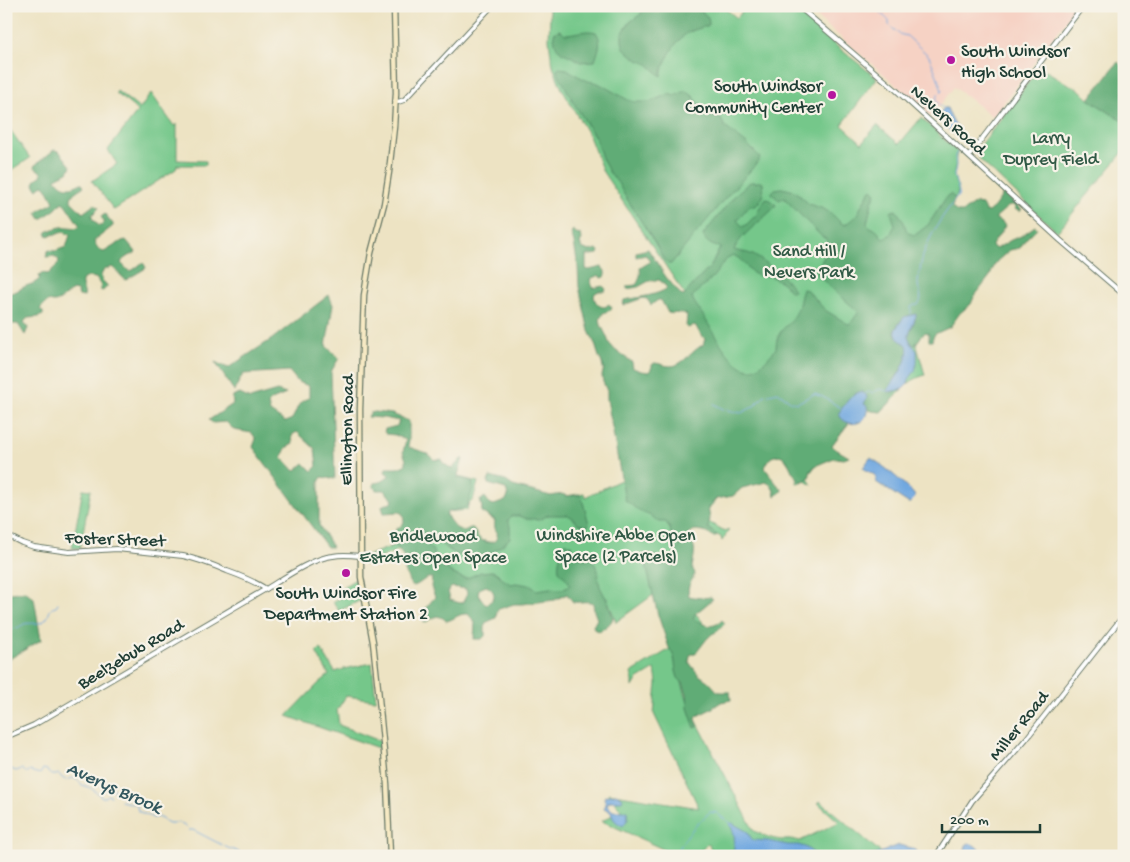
<svg xmlns="http://www.w3.org/2000/svg" width="1130" height="862" font-family="'Gochi Hand',sans-serif">
<rect width="100%" height="100%" fill="#f7f3e8"/>
<filter id="ink" filterUnits="userSpaceOnUse"><feTurbulence type="fractalNoise" baseFrequency=".02" numOctaves="2"/><feDisplacementMap in="SourceGraphic" scale="10" xChannelSelector="R" yChannelSelector="G"/><feConvolveMatrix kernelMatrix="1 2 1 2 8 2 1 2 1" color-interpolation-filters="sRGB"/></filter>
<filter id="wash" filterUnits="userSpaceOnUse"><feTurbulence type="fractalNoise" baseFrequency=".0096" numOctaves="4" result="noise"/><feDisplacementMap in="SourceGraphic" scale="20" xChannelSelector="R" yChannelSelector="G"/><feGaussianBlur stdDeviation="1.12" result="paint"/><feColorMatrix in="noise" values="0 0 0 0 0 0 0 0 0 0 0 0 0 0 0 0 0 1.4 0 .05"/><feComposite in="paint" operator="in"/></filter>
<g filter="url(#wash)">
<rect width="100%" height="100%" fill="#ede3c3"/>
<path fill="#f6d2c4" d="M804 6H1077L993 117 954 87 931 117 888 78Z"/>
<g fill="#75c78a" stroke="#4a825f">
<path d="M548 6H722L737 18 746 6H791L839 48 877 78 842 125 862 143 877 125 899 144 921 118 958 152C954 159 957 161 955 168 954 173 954 175 955 180 956 185 959 187 958 192 957 197 953 202 949 206L964 217 915 339 925 375C905 381 900 393 886 407L868 398 807 477 812 485 805 481 797 483 798 478 769 435 701 518 725 531 729 530 722 541 721 537 696 524 653 595 616 622 607 598 554 590 509 604 492 571C469 575 468 586 447 569L420 579 403 548 364 565V557L409 540 452 475 478 482 473 500 468 505 467 510 446 512 454 533 496 544 500 524 481 512 482 508 480 500 506 511 525 497 566 496 584 493 585 497 627 477 598 345 636 400 712 350 679 300 685 295 603 172 589 136 562 89 554 69 551 56 549 39 550 15Z"/>
<path d="M1040 67 1066 83 1079 89 1089 99 1124 122V151L1057 232 981 161 978 156V149Z"/>
<path d="M117 91 140 109 151 93 174 126 177 124V160L206 161V165H177L176 169 114 210 92 181 117 164 108 150 138 111 116 93Z"/>
<path d="M6 124 30 158 6 174Z"/>
<path d="M83 489 91 490 80 548H72Z"/>
<path d="M356 579 361 600 339 611 333 602 344 596 339 589Z"/>
<path d="M684 600 707 627 671 649 690 708 754 831C763 835 773 840 785 840 791 840 794 839 800 841L839 822 818 803 820 801 885 856H715L708 843 696 856H678L602 821 621 810 608 793 699 808 654 714 657 683 655 669 637 680 633 687V681L631 673 670 649Z"/>
<path d="M321 649 335 672 344 669 372 663 376 700 346 696 337 710 339 725 380 741 381 749 287 716 318 684 329 675 316 652Z"/>
</g>
<g fill="#60ac76" stroke="#407455" fill-rule="evenodd">
<path d="M644 6H695L708 17 709 23 708 26C701 28 692 30 686 34 674 42 663 64 661 76L648 64 638 60 629 53 624 48 622 41V34L630 22 641 14Z"/>
<path d="M559 30 562 31 565 34C575 34 585 29 596 32 603 42 598 51 595 61L580 62C566 51 554 56 554 33Z"/>
<path d="M1118 62 1124 67V122L1089 99Z"/>
<path d="M558 68 567 69 578 76 588 81 598 83 628 100 635 102H649L669 94 674 96 686 91 693 96 711 117H717L721 119 725 127 747 144 760 157 758 162 721 203 671 264H668L664 260 655 243 625 196 618 183 609 172 602 158 596 139 575 105 557 71Z"/>
<path d="M54 150 59 151 71 166 68 172 57 177 56 179C63 189 71 189 81 183L84 186C79 190 70 193 71 201L83 213 95 204 99 208 92 215V218L98 225 101 226 105 222 101 217 105 214 113 224V226L94 241C96 246 99 251 104 252L122 241 126 240 136 252C131 257 124 256 121 263L129 271 133 270 142 263 144 264 146 268 126 280C120 276 118 271 112 267L104 270 101 275 102 280 107 285V287L103 291 100 290 101 286 96 278 89 277 83 279C79 286 86 291 84 297L79 296 77 291 73 290C68 292 65 297 60 300 49 306 52 295 40 309L43 312V315L38 317 28 318 24 322 28 328 25 335 18 324H11L6 325V293C15 294 19 289 26 286 32 284 36 283 40 278L39 276 43 273 48 274 58 264 59 260 54 256 46 257 47 252 49 250 55 251 66 247 70 235 64 232 48 236 46 233 47 232C53 229 60 226 68 227 73 227 75 229 80 226L65 204 62 202 56 209 43 218 41 219 37 213C40 208 50 206 54 202L46 187 43 185 37 189 34 184 36 179 42 175C40 169 36 170 34 166Z"/>
<path d="M750 182H760L763 183V197L756 206H749L737 220 742 226H745L757 214 758 210 766 198 774 203 776 205C772 211 766 215 761 220 752 228 738 239 734 250 740 252 747 252 753 255 763 260 791 282 794 291L792 292C787 289 787 287 783 283 781 281 775 279 772 277 765 274 761 279 753 273 746 267 741 257 732 255L725 261 713 277 692 297C694 304 699 308 702 314 712 328 732 372 753 369 760 368 772 354 776 348 776 329 789 327 796 313 800 306 800 296 803 289L807 290 825 310 848 324 851 323 858 313 857 310 853 307 816 274V271L824 257 827 240 820 235 786 200 784 198 779 200 772 194V192L775 189 782 188 795 191 809 204 824 209 833 215 841 223 845 225 856 216 869 192 872 189 876 193 872 202 867 223C869 228 873 227 877 231 880 233 880 236 883 238L890 235 895 225 891 213 892 211 896 210C898 213 901 217 903 220 907 228 904 233 915 235L928 225 947 196 950 194 955 198 952 207 957 212H963L975 203 982 205 985 211 988 212 994 207 1004 193 1021 209V211H1019L1016 210 1014 205H1010L996 217V219L1003 223 1005 226 992 245V246L996 249 1011 240 1021 236 1035 226 1037 228 1025 240 1020 248 1010 250 997 261 994 266 990 276 974 297 971 304 960 313 950 327 935 334 933 337 932 341H929V334L926 332 923 334 915 345H913L908 337 915 320V314C903 316 900 320 894 331 895 333 896 336 898 338 900 341 905 341 907 345 913 356 892 382 887 391L892 392 900 389H901V391L881 412 872 411 869 410 867 406 864 404 866 400V395L862 392H858L848 399 845 421 849 423 832 445 834 448 849 457 844 459 834 458 815 466 811 470 809 478 801 482C798 479 796 476 793 473 789 466 786 452 775 456 769 457 767 462 765 468L776 483 782 489 781 492 775 496 774 491 771 485 766 482 742 488 733 496 716 499 708 507 710 519 708 528 717 535 716 537H714C704 532 691 523 687 540 699 544 693 558 692 568L695 573C692 583 686 585 689 596 696 598 703 598 711 597L713 599 695 614 693 619C704 623 711 631 722 620L725 623 718 631 712 634 706 640 696 653 690 655 689 662 698 674 709 682 717 691 720 692H730L731 700 721 702 711 709 697 716 696 719 698 727 695 728 688 708 687 694 683 683 678 678 676 671 674 656 669 648 658 615 647 570 646 563 642 555 645 554 666 558H671L679 547 680 544 672 538 670 529 666 522H660L657 521 651 516 639 511 625 500 607 399V391L603 382 602 376 604 367 599 357 595 344 589 331 579 287 578 267 574 243 571 233 573 230 577 234 581 235 582 239 580 243 582 248 589 251 597 249 599 251 598 254 590 255 586 256V269L589 270 602 267 605 271V277L601 278 599 275 590 279 593 288 603 286 606 289 605 291H599L595 293 594 296C595 302 598 307 605 307L609 304 612 308 611 310 603 313 600 319 601 325 607 337 609 343 615 350 632 362 633 368 641 371 649 372 652 367V365L654 363C660 363 665 366 670 366 682 367 693 349 703 345L705 339 699 332 696 326 694 325 688 328 686 327 687 315C679 311 674 315 668 313L661 300H658L651 305 647 299 643 298 623 305 624 300C635 298 660 295 667 288L662 282 659 280 649 281 638 287 627 289V286L636 285C640 279 641 274 640 268L650 262 646 255 636 257V252L648 249 666 277 682 296 685 295 690 288 710 267 720 248V247C713 247 705 242 703 235L736 194Z"/>
<path d="M329 295 333 305 326 346 339 358 331 372 335 479 322 477 319 482V525L332 547H327L253 447 256 439 252 433 234 430 226 422 213 423 209 420 233 404 232 397 240 394 250 399 277 391 286 394 272 400 268 404 270 412 285 422 292 419C298 409 297 401 309 398V386L298 382 289 371 243 374 234 391 215 362 228 368 272 339ZM297 432 315 449 317 466 312 471 304 463 295 471 282 457 286 448 293 444 292 435Z"/>
<path d="M375 412 392 414 409 421V440L408 446 409 447 426 453 435 460 442 459 443 463 452 469 461 459H463L458 475V478L473 482V489L467 506 464 508 447 512 446 516 456 528 464 531 470 528H473C475 532 477 536 480 539 485 543 496 545 497 536 498 530 496 533 495 528 494 525 495 522 495 520L483 512C482 510 481 501 482 499L485 497 490 504 494 505 505 501 508 497 506 489 488 484V482L490 477 506 481 513 486 551 496 562 494 567 496 581 495 589 524 587 527 577 523 573 518 568 515H549L538 520 534 519H528L519 516H512L508 520C511 526 510 531 510 538 494 555 472 564 451 551 442 546 435 537 426 532L423 533 421 538C427 548 438 548 433 563L436 567 447 569 453 574 465 579 481 572 492 571 497 573 504 580 511 584 516 583 529 585 537 590 550 588 562 589 570 585C568 578 560 574 559 570 557 562 562 553 563 545L565 543H567L572 546 575 554 584 559 592 558 597 569 600 587 607 600 613 617C612 624 605 627 600 631L595 630 593 626 597 619 594 611 593 603C587 600 580 603 573 602L567 594 555 600 522 604H514L499 609 497 611 496 618 485 623V636L482 639H474L475 622 468 614C458 613 454 620 446 621L443 618 437 616 424 623V610L435 597 431 587 432 578C424 576 420 586 412 586 409 584 405 570 403 565 406 558 403 556 399 550 396 547 395 543 392 539L396 529 401 526 404 522 403 514 399 512 384 513 382 507 383 505 392 503 393 499 389 496 385 490H376L373 485 374 483C380 482 386 481 389 475L385 472 386 468H397L405 465C408 461 404 456 403 452L406 440 395 435 386 434 384 432 385 429 397 426 399 421 384 418 368 417 370 413ZM486 586C492 588 497 595 492 600 490 602 488 603 486 605L478 594 479 589ZM452 587 466 589 467 594 463 602 460 603 450 600 448 591Z"/>
<path d="M25 591 34 598 41 640 6 661V592L11 593Z"/>
</g>
<g fill="#71a8e0" stroke="#48728a">
<path d="M944 108H947L951 118 964 136V139L958 138 938 120V116Z"/>
<path d="M916 314V316L908 337 911 343 917 351V361L915 371 909 379 908 384 903 389 888 392 887 390C896 380 911 358 907 345L898 339 895 330 904 317Z"/>
<path d="M859 392H862L866 395 867 397 864 404 867 406C870 427 843 429 839 413L848 399Z"/>
<path d="M870 458C879 461 910 488 915 496L914 499 910 503H908L876 482V476L863 468Z"/>
<path d="M616 794 623 798 622 801H609L607 805 613 811H627L628 819 623 826C617 823 612 820 611 812L604 808 606 803 604 798 605 796Z"/>
<path d="M732 823 748 832 751 838 753 840 768 841 788 845H798L805 847 818 856H733C734 844 737 834 729 824Z"/>
<path d="M969 843C976 845 980 849 982 856H964L966 845Z"/>
<path d="M899 845 912 848 922 856H872Z"/>
</g>
<g fill="none" stroke-linecap="round" stroke-linejoin="round">
<g stroke="#71a8e0" stroke-width="1">
<path d="M874 6 889 21V25L899 34 907 36 929 56 938 78 942 91 937 96 936 101 944 109"/>
<path d="M911 314V307L914 305H918C924 298 918 291 918 283 918 279 919 275 920 271 923 243 941 218 958 196L959 192 954 176 956 166 955 156 957 152"/>
<path d="M865 394 870 391 872 393 880 389 887 391"/>
<path d="M714 404 723 409 741 413 753 407 765 395 778 392 790 401 797 403 814 394 823 397 841 408"/>
<path d="M6 632C10 630 13 629 17 628 20 627 22 625 24 624 31 622 38 625 44 621 51 616 47 608 56 607L58 603"/>
<path d="M6 767 16 771 22 769 27 773 31 771 33 772 40 774 43 769 47 770C49 776 54 776 59 774L62 778 66 780 73 778 79 781 82 785C91 787 95 791 102 797H105L107 795 111 796"/>
<path d="M100 786 106 788 112 787 115 790 114 792"/>
<path d="M121 801 135 804 137 806 138 811 153 818 158 817 169 823H175L178 822C182 825 186 826 189 830H193L228 848 239 852"/>
<path d="M676 856C683 837 696 825 710 812L718 813 720 816 732 824"/>
</g>
</g>
</g>
<g filter="url(#ink)">
<g fill="none" stroke-linecap="round" stroke-linejoin="round">
<g stroke="#677766" stroke-width="6">
<g id="tertiary">
<path d="M798 6 896 90 1060 240 1124 295"/>
<path d="M395 101 398 102 404 100 492 6"/>
<path d="M969 156 1083 6"/>
<path d="M6 535 22 543 34 547 69 552 117 549 183 556C198 559 213 565 227 571 241 576 254 581 266 589 284 578 312 558 333 556 342 554 351 555 360 556"/>
<path d="M6 737 34 725 266 589"/>
<path d="M936 856 972 801 1026 739 1124 615"/>
</g>
</g>
<g stroke="#677766" stroke-width="7">
<path id="secondary" d="M390 856 387 784 378 688 373 642 361 577 360 409 364 295 371 253 384 204 389 172 394 127 396 93 394 6"/>
</g>
<use href="#tertiary" stroke="#fff" stroke-width="4"/>
<use href="#secondary" stroke="#f6e9c3" stroke-width="4.5"/>
</g>
</g>
<g fill="#b5179e" stroke="#f7f3e8" stroke-width="2">
<circle cx="951" cy="60" r="5"/>
<circle cx="832" cy="95" r="5"/>
<circle cx="346" cy="573" r="5"/>
</g>
<g text-anchor="middle" stroke-width="4.5" stroke-linejoin="round" paint-order="stroke">
<g font-size="18" fill="#1f3d34" stroke="#f7f3e8" text-anchor="start">
<text x="961" y="56">South Windsor<tspan x="961" dy="21">High School</tspan></text>
<text x="822" y="91" text-anchor="end">South Windsor<tspan x="822" dy="21">Community Center</tspan></text>
<text x="346" y="598" text-anchor="middle">South Windsor Fire<tspan x="346" dy="21">Department Station 2</tspan></text>
</g>
<g font-size="18" fill="#1f3d34" stroke="#f7f3e8">
<text transform="translate(949 119) rotate(42)" y="6">Nevers Road</text>
<text transform="translate(346 430) rotate(-89)" y="6">Ellington Road</text>
<text transform="translate(115 538) rotate(2)" y="6">Foster Street</text>
<text transform="translate(130 653) rotate(-31)" y="6">Beelzebub Road</text>
<text transform="translate(1018 725) rotate(-51)" y="6">Miller Road</text>
</g>
<g font-size="18" fill="#305945" stroke="#f7f3e8">
<text x="1051" y="143">Larry<tspan x="1051" dy="21">Duprey Field</tspan></text>
<text x="809" y="256">Sand Hill /<tspan x="809" dy="21">Nevers Park</tspan></text>
<text x="616" y="540">Windshire Abbe Open<tspan x="616" dy="21">Space (2 Parcels)</tspan></text>
<text x="433" y="541">Bridlewood<tspan x="433" dy="21">Estates Open Space</tspan></text>
</g>
<g font-size="19" font-style="italic" fill="#34585f" stroke="#f7f3e8">
<text transform="translate(115 786) rotate(24)" y="7">Averys Brook</text>
</g>
</g>
<rect width="1130" height="862" fill="none" stroke="#f7f3e8" stroke-width="25"/>
<path d="M942 824v8h98v-8" fill="none" stroke="#1f3d34" stroke-width="2.5"/>
<text x="950" y="824" font-size="15" fill="#1f3d34" stroke="#f7f3e8" stroke-width="4" paint-order="stroke">200 m</text>
</svg>
